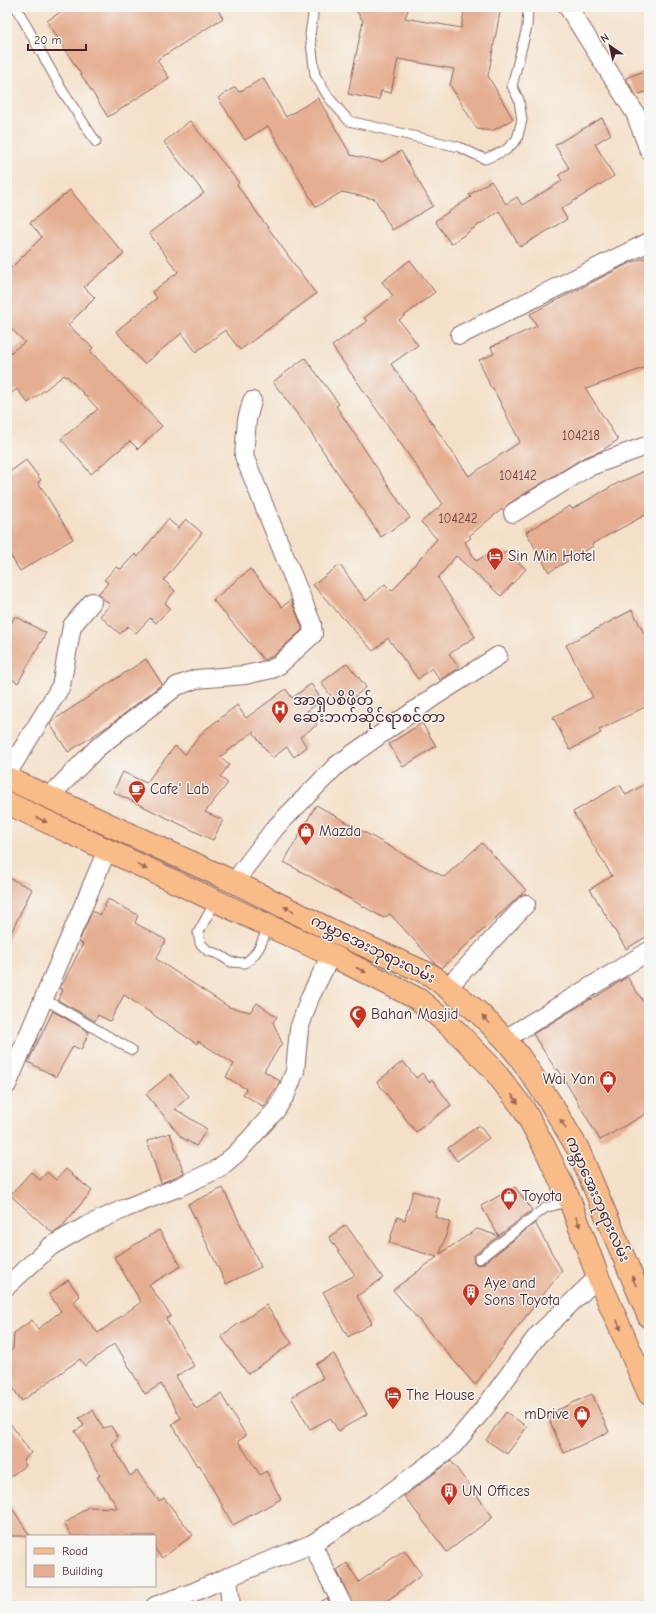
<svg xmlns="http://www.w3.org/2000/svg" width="656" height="1613" font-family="'Comic Neue','Noto Sans Myanmar',sans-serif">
<rect width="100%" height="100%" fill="#f6f6f2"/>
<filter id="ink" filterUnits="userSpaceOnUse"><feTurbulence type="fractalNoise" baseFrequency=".025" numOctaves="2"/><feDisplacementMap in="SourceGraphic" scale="8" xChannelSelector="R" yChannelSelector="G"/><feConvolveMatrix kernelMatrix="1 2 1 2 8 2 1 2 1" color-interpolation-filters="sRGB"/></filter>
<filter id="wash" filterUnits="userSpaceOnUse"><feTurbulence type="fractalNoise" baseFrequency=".012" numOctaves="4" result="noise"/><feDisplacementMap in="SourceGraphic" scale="16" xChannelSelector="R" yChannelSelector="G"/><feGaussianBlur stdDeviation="0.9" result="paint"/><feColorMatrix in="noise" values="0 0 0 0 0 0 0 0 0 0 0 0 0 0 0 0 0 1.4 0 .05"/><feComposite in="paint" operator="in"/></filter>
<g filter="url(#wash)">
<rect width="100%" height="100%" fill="#f4e0c8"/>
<g id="blocks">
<g fill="#e5ae91">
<path d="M68 7H216L223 18 157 60 169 78 108 117 47 21Z"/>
<path d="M354 7H409L405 18 461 28 465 7H501L488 76 513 119 492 131 477 129 450 85 454 69 398 59 391 93 381 91 379 100 348 94 363 21Z"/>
<path d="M649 69V91L636 95 626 78Z"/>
<path d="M263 78 286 117 318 98 351 155 382 162 401 151 433 206 392 230 375 199 342 192 316 207 268 126 245 140 218 98 235 87 239 92Z"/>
<path d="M602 118 611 134 595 144 614 176 561 209 567 219 520 247 499 211 451 244 435 221 471 197 469 195 491 181 506 204 517 197 522 205 562 181 559 175 569 168 555 145Z"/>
<path d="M190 121 239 183 237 185 316 294 240 350 225 330 196 352 182 333 144 364 116 331 157 298 152 292 178 272 149 233 204 193 164 142Z"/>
<path d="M70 190 124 254 84 287 95 298 68 325 93 348 90 351 162 426 138 449 130 441 91 474 61 439 98 409 67 376 66 377 64 375 28 403 17 389 7 396V355L25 342 7 325V272L42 237 30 223Z"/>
<path d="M649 256V366L586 389 618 440 601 451 583 458 508 504 503 511 502 509 469 536 471 538 465 542 476 561 489 554 497 561 506 551 526 569 501 596 456 556 438 578 475 637 449 654 459 668 440 680 432 668 418 679 388 638 373 651 313 585 340 565 366 601 385 584 392 591 437 539 421 522 443 504 332 346 367 321 364 318 393 296 382 282 410 260 435 292 399 320 418 345 391 364 469 476 520 442 493 388H491L479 360 494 354 491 347 537 326 530 314 626 265Z"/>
<path d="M305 358 339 404 336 406 410 518 381 537 307 427 273 382Z"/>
<path d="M26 460 41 480 38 482 73 539 20 571 7 550V474Z"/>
<path d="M649 469V513L592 544 593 546 549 572 526 532 570 506 572 509 616 484Z"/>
<path d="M168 519 178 528 186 519 202 533 164 580 175 591 165 603 170 608 156 623 150 618 136 633 128 626 120 634 100 616 110 605 98 594 108 583 104 580 116 567 121 569 135 554 138 557Z"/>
<path d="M250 569 282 607 291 600 302 627V630L273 656 264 660 213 600Z"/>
<path d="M632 610 649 643V705L599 730 601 733 570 750 553 717 593 697 566 645Z"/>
<path d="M15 616 46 633 18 683 7 676V630Z"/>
<path d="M146 659 162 684 110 725 68 752 50 724 52 721Z"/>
<path d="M347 663 366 687 351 700 349 698 339 706 321 683Z"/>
<path d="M311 684 322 700 307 711 317 725 300 737 307 747 294 757 287 747 272 758 253 732 220 757 229 765 220 777 228 783 205 812 223 820 213 840 113 792 123 772 146 783 175 746 185 754 205 730 237 705 246 718 286 689 292 698Z"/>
<path d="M422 723 436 746 403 767 389 744Z"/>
<path d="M649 782V935L626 949 590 889 612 876 573 812 620 785 626 795Z"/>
<path d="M316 805 444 877 482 843 526 890 442 968 436 964 390 914 384 918 284 862Z"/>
<path d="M7 877 32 889 7 941Z"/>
<path d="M108 899 138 915 135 923 166 940 156 959 229 1007 250 1012 257 1003 277 1017 273 1022 282 1043 264 1071 280 1081 264 1107 243 1094 246 1089 226 1077 234 1064 198 1041 197 1044 124 995 110 1021 98 1015 95 1021 58 1000 63 990 60 989 83 944 79 942 92 911 100 915Z"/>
<path d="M627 977 649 1010V1112L600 1140 558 1069 556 1070 533 1034 591 999V1000Z"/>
<path d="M53 1011 89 1032 81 1050 73 1046 56 1077 28 1062Z"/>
<path d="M403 1061 416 1078 422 1073 429 1082 432 1080 451 1105 416 1132 377 1082Z"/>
<path d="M170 1074 189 1096 175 1109 207 1129 196 1146 181 1137 146 1094Z"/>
<path d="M479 1125 489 1138 457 1161 448 1148Z"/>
<path d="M170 1133 184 1173 161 1183 147 1141Z"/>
<path d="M66 1169 92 1191 59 1230 53 1233 10 1195 31 1172 40 1180 47 1172 56 1180Z"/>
<path d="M515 1187 532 1210 475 1254 473 1257 474 1262 477 1265 483 1264 535 1223 562 1271 519 1325 475 1385 393 1290 437 1257 389 1243 397 1217 405 1220 413 1191 440 1199 435 1217 450 1222 440 1254 477 1229 499 1236 481 1206Z"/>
<path d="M223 1188 261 1267 226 1284 188 1204Z"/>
<path d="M346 1225 383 1278 357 1296 372 1323 348 1337 323 1292 355 1275 329 1237Z"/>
<path d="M159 1230 181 1266 149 1285 171 1316 166 1319 194 1366 176 1376 196 1409 221 1394 246 1436 238 1441 260 1475 266 1471 281 1499 233 1525 199 1464 197 1466 172 1424 181 1418 161 1384 145 1394 115 1343 85 1366 80 1359 22 1401 7 1380V1353L13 1349 14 1333 32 1320 38 1329 61 1311 49 1294 68 1280 80 1296 73 1302 98 1333 141 1302 114 1257Z"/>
<path d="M266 1305 292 1343 248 1374 221 1336Z"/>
<path d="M334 1354 367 1414 338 1431 331 1418 310 1429 291 1397 323 1378 316 1364Z"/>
<path d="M592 1394 609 1432 564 1453 547 1415Z"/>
<path d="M93 1410 103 1428 111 1426 118 1437 112 1444 130 1476 137 1471 159 1501 164 1498 193 1535 162 1558 155 1549V1536H72L64 1524 88 1507 118 1508 97 1477 100 1476 75 1431 84 1426 79 1418Z"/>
<path d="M506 1412 527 1427 507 1454 486 1440Z"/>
<path d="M7 1419 31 1453 23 1460 26 1465 7 1479Z"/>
<path d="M451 1461 493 1517 447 1552 404 1496Z"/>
<path d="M7 1500 30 1536H7Z"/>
<path d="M404 1550 422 1575 380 1606H353L337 1570 347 1563 359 1582Z"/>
<path d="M327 1598 331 1606H314Z"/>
</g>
</g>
</g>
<g filter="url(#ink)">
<use href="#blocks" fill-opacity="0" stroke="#866362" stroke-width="1"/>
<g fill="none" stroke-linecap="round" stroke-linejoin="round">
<g stroke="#866362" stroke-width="11">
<g id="lane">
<path d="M16 7 62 90 96 142"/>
<path d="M311 7 313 15 310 34 315 75 329 98 349 121 459 147 485 159 506 150 517 139 522 120 519 100 512 86 527 27 528 7"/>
<path d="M215 902 198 933 200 943 208 951 218 954 231 962 245 963C258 954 263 941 268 926"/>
<path d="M44 999 132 1050"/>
<path d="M479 1259 545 1208 570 1201"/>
</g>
</g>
<g stroke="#866362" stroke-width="20">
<g id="street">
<path d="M568 7 635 113 649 150"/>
<path d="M460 335 649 242"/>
<path d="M513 513 588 467 649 445"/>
<path d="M7 774 61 686 72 626 92 602"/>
<path d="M49 797 97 748 177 686 196 679 245 675 272 669 279 665 313 634 312 624 244 456 247 420 252 401"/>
<path d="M234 882 275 828 337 765 435 696 498 656"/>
<path d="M448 987 526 904"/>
<path d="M505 1039 649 951"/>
<path d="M7 1085 107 850"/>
<path d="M7 1286 51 1246 86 1226 126 1208 179 1187 218 1169 237 1153 276 1110 287 1092 295 1071 299 1029 310 997 331 955"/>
<path d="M312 1544 343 1606"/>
<path d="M228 1577 231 1606"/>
<path d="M155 1606 194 1592 228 1577 312 1544 382 1499 451 1448 486 1406 537 1336 598 1277"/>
</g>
</g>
<g stroke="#866362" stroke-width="24">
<g id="primary">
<path d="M7 778 234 882 343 936 431 975 478 1012 505 1039 519 1056 550 1102 578 1149 649 1317"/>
<path d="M7 803 331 955 418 999 456 1031 492 1068 523 1108 545 1148 570 1201 598 1277 649 1394"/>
</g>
</g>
<use href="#lane" stroke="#fff" stroke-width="9"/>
<use href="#street" stroke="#fff" stroke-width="18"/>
<use href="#primary" stroke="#f9bc89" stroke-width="22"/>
</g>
<defs><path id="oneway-solid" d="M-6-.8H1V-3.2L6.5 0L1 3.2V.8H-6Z"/></defs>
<g fill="#965">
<use href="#oneway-solid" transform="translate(42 820) rotate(25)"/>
<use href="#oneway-solid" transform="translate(142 867) rotate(26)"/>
<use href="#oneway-solid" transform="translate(289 909) rotate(-154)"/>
<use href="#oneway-solid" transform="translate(361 970) rotate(27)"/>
<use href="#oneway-solid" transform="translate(486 1020) rotate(-134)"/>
<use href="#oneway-solid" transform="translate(515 1099) rotate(53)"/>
<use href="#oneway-solid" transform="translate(563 1124) rotate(-121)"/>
<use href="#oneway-solid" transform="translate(578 1222) rotate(69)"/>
<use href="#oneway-solid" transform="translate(634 1281) rotate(-113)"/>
<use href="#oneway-solid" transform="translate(619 1325) rotate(67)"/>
</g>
</g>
<defs>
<g id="hotel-pin" transform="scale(0.9)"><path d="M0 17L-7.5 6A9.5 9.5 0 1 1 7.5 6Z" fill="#c8321e" stroke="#f6f6f2"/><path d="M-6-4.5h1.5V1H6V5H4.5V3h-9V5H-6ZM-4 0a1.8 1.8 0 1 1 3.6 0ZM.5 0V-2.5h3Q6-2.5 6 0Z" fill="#fff"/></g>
<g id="hospital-pin" transform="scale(0.9)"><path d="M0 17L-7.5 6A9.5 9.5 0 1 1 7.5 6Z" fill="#c8321e" stroke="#f6f6f2"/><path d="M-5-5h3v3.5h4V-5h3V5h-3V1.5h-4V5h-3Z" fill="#fff"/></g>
<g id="cafe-pin" transform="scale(0.9)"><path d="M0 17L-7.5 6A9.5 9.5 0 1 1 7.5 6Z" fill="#c8321e" stroke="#f6f6f2"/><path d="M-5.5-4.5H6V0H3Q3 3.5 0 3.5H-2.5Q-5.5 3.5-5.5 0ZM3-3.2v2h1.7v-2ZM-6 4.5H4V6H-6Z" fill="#fff"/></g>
<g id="shop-pin" transform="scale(0.9)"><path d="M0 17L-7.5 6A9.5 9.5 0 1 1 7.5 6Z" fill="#c8321e" stroke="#f6f6f2"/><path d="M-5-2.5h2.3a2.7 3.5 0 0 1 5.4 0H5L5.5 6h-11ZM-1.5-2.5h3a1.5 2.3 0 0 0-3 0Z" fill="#fff"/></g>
<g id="mosque-pin" transform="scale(0.9)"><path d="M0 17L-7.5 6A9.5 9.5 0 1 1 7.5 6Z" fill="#c8321e" stroke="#f6f6f2"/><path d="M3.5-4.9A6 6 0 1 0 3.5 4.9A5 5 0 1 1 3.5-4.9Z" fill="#fff"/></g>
<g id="building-pin" transform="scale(0.9)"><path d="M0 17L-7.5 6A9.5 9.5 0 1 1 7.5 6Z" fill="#c8321e" stroke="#f6f6f2"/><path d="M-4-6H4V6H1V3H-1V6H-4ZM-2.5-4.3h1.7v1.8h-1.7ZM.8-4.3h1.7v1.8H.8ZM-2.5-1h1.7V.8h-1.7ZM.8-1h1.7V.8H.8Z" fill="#fff"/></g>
</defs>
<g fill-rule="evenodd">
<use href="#hotel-pin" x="495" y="556"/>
<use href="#hospital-pin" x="280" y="709"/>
<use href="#cafe-pin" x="137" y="789"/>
<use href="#shop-pin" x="306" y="831"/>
<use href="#mosque-pin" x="358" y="1014"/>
<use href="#shop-pin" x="608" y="1079"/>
<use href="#shop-pin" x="509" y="1196"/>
<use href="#building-pin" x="471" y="1292"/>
<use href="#hotel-pin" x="393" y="1395"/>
<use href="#shop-pin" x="582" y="1414"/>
<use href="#building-pin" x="449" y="1491"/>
</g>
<g text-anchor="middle" stroke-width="3" stroke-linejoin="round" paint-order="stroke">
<g font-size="13" fill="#714344">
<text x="581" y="440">104218</text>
<text x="518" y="480">104142</text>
<text x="458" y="523">104242</text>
</g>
<g font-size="15" fill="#4a1f2b" stroke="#f6f6f2" text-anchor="start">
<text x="508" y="561">Sin Min Hotel</text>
<text x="293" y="705">အာရှပစိဖိတ်<tspan x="293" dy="17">ဆေးဘက်ဆိုင်ရာစင်တာ</tspan></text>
<text x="150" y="794">Cafe' Lab</text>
<text x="319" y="836">Mazda</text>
<text x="371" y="1019">Bahan Masjid</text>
<text x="595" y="1084" text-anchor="end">Wai Yan</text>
<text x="522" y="1201">Toyota</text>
<text x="484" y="1288">Aye and<tspan x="484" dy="17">Sons Toyota</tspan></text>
<text x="406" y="1400">The House</text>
<text x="569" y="1419" text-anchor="end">mDrive</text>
<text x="462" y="1496">UN Offices</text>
</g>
<g font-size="15" fill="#4a1f2b" stroke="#f6f6f2">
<text transform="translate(373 949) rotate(26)" y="5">ကမ္ဘာအေးဘုရားလမ်း</text>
<text transform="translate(598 1199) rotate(66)" y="5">ကမ္ဘာအေးဘုရားလမ်း</text>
</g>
</g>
<rect width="656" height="1613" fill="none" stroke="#f6f6f2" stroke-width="24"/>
<rect x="26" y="1535" width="130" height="52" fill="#f6f6f2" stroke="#b1a0a2"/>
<rect x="34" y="1548" width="20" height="6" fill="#f9bc89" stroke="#b1a0a2"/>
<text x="62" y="1555" font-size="12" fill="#4a1f2b">Road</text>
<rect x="34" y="1565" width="20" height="12" fill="#e5ae91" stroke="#b1a0a2"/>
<text x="62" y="1575" font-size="12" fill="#4a1f2b">Building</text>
<g transform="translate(610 46) rotate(326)" stroke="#f6f6f2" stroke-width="3" paint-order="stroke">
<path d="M0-3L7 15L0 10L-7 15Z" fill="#4a1f2b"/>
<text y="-6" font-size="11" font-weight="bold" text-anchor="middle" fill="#4a1f2b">N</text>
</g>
<path d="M28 44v6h58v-6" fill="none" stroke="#4a1f2b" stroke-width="2"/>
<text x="34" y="44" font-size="12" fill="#4a1f2b" stroke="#f6f6f2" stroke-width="3" paint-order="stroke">20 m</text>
</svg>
